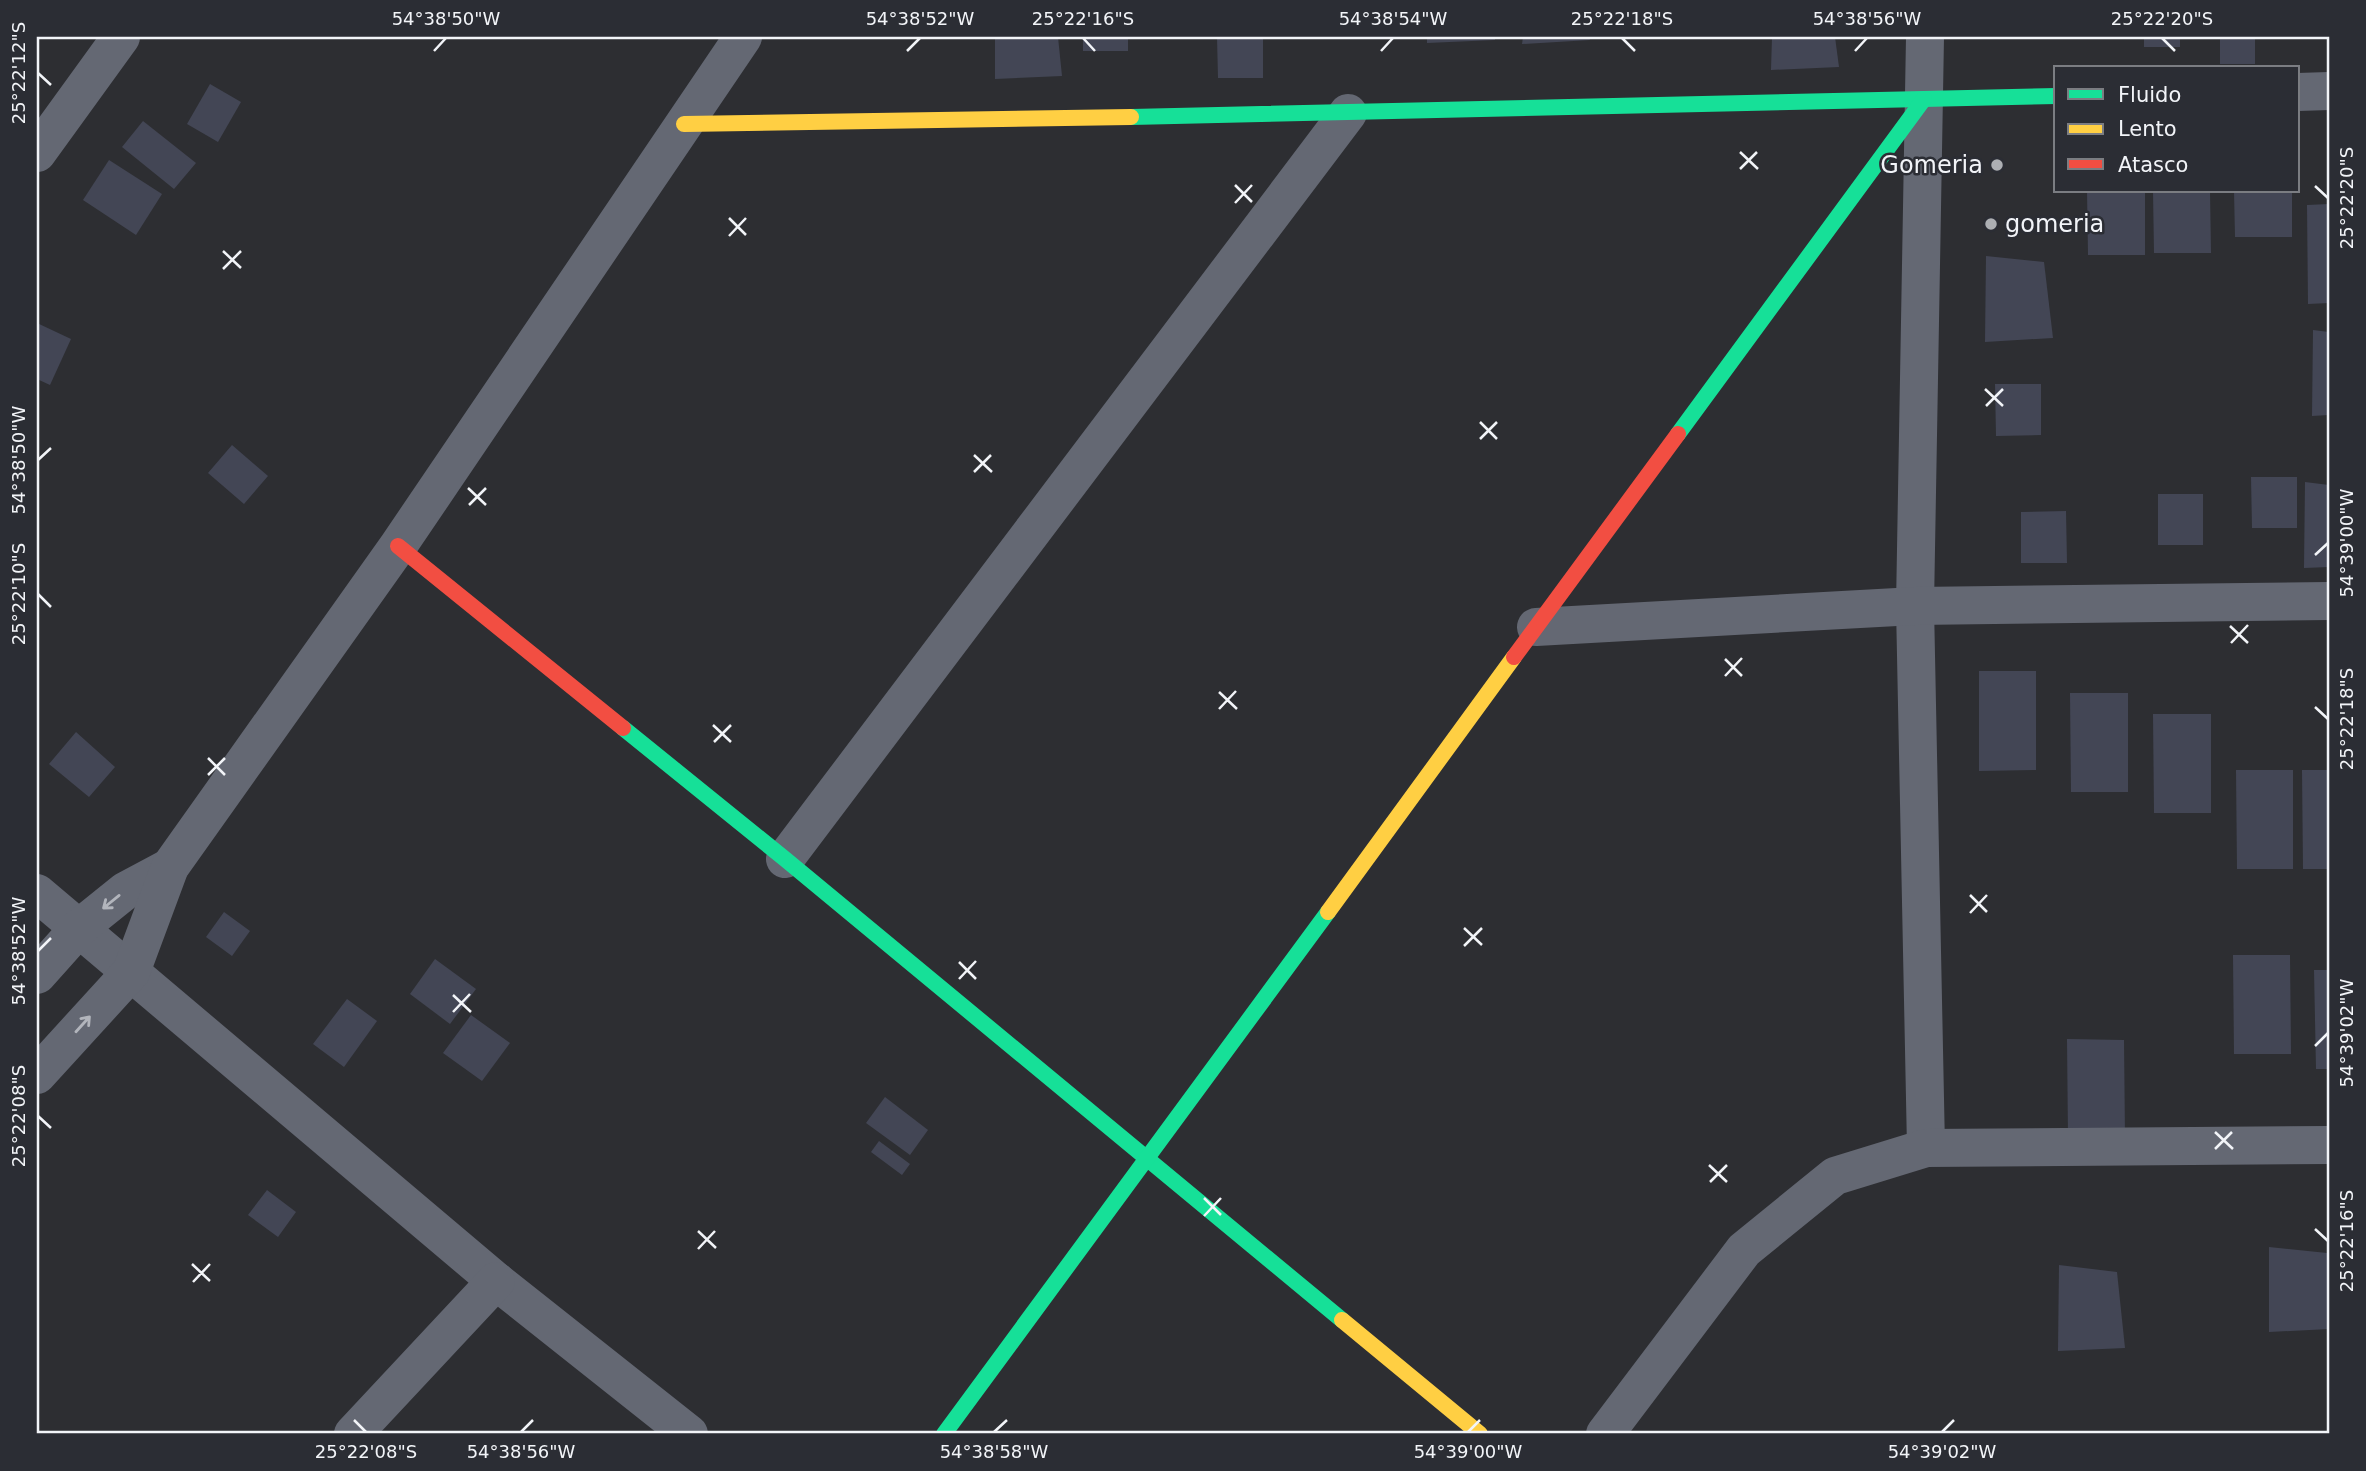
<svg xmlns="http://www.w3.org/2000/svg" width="2366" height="1471" font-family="'DejaVu Sans',sans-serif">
<rect width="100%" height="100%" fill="#2d2e32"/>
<g fill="#434655">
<path d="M995 37H1058L1062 76 995 79Z"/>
<rect x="1083" y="37" width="45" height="14"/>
<path d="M1217 37H1263V78H1218Z"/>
<path d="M1427 37H1495V40L1427 43Z"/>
<path d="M1523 37H1589L1590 40 1522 44Z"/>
<path d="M1772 37H1835L1839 67 1771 70Z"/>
<rect x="2144" y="37" width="36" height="10"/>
<rect x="2220" y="37" width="35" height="27"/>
<path d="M210 84 241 102 218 142 187 124Z"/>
<path d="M143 121 196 163 174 189 122 147Z"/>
<path d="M109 160 162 194 136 235 83 200Z"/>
<path d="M2087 191H2145V255H2088Z"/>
<path d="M2153 191H2210L2211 253H2154Z"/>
<path d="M2234 191H2292V237H2235Z"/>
<path d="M2329 204V303L2308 304 2307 205Z"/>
<path d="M1986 256 2044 262 2053 338 1985 342Z"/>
<path d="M37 323 71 339 50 385 37 379Z"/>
<path d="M2313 330 2329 332V415L2312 416Z"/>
<path d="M1995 384H2041V435L1996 436Z"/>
<path d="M232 445 268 476 244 504 208 473Z"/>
<path d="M2251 477H2297V528H2252Z"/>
<path d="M2305 482 2329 485V567L2304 568Z"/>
<rect x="2158" y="494" width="45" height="51"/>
<path d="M2066 511 2067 563H2021V512Z"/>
<path d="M1979 671H2036V770L1979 771Z"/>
<path d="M2070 693H2128V792H2071Z"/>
<path d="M2153 714H2211V813H2154Z"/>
<path d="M76 732 115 767 89 797 49 764Z"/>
<path d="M2236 770H2293V869H2237Z"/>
<path d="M2302 770H2329V869H2303Z"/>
<path d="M224 912 250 931 232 956 206 937Z"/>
<path d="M2233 955H2290L2291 1054H2234Z"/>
<path d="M435 959 476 989 450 1024 410 994Z"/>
<path d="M2314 970H2329V1069H2316Z"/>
<path d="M347 999 377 1021 344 1067 313 1044Z"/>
<path d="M471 1015 510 1043 482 1081 443 1053Z"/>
<path d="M2067 1039 2124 1040 2125 1138H2068Z"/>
<path d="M885 1097 928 1130 910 1155 866 1123Z"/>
<path d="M879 1141 910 1164 902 1175 871 1152Z"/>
<path d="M267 1190 296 1212 278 1237 248 1215Z"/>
<path d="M2269 1247 2327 1253 2329 1329 2269 1332Z"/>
<path d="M2059 1265 2117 1272 2125 1348 2058 1351Z"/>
</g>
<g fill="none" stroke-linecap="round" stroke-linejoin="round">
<g stroke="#646873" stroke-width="38">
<path d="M1925 37 1915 606 1926 1148"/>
<path d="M2298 92 2329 91"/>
<path d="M37 153 121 37"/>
<path d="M1536 627 1915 606 2329 601"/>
<path d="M785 859 1348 113"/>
<path d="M37 893 496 1281 689 1434"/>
<path d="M37 975 79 928 125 891 170 867"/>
<path d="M37 1075 131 972 170 867 398 546 743 37"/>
<path d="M353 1434 496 1281"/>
<path d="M1605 1434 1744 1250 1835 1176 1926 1148 2329 1145"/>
</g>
<g stroke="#16e098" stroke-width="16">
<path d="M1131 117 2056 96"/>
<path d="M1678 434 1924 99"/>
<path d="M623 728 785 859 1342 1320"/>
<path d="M944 1434 1328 912"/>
</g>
<g stroke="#ffcf43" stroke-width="16">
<path d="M684 124 1131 117"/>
<path d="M1328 912 1514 657"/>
<path d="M1342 1320 1480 1434"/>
</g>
<g stroke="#f24e42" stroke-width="16">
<path d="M398 546 623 728"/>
<path d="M1514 657 1678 434"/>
</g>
</g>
<defs><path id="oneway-shaft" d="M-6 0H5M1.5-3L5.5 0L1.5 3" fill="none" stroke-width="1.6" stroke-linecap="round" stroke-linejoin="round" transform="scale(1.75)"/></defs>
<g stroke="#b2b5bc">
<use href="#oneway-shaft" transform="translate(111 902) rotate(141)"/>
<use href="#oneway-shaft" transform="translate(83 1024) rotate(-48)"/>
</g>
<path fill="none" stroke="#f2f4f8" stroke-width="2.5" d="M1083 38 1095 51M1622 38 1635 51M2162 38 2175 51M434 51 446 38M907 51 920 38M1381 51 1393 38M1855 51 1867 38M38 73 51 85M1740 152 1758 169M1740 169 1757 152M1235 185 1252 202M2315 186 2328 198M1235 203 1252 185M729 218 746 235M729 236 746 218M223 251 241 268M223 269 241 251M1985 389 2003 406M1986 406 2003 389M1480 422 1497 439M1480 439 1497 422M974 455 992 472M38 460 51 448M974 472 991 455M468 488 486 505M469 505 486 488M2315 555 2328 543M38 594 51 607M2230 626 2248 643M2231 643 2248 625M1725 659 1742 676M1725 676 1742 658M1219 692 1237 709M2315 707 2328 719M1219 709 1236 691M713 725 731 742M714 742 731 725M208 758 225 775M208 775 225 758M1970 895 1987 912M1970 913 1987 895M1464 928 1482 945M1464 946 1482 928M38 951 51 938M959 962 976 979M959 979 976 961M453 995 471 1012M453 1012 470 994M2315 1046 2328 1033M38 1116 51 1128M2215 1132 2233 1149M2215 1149 2232 1132M1709 1165 1727 1182M1710 1182 1727 1165M1204 1198 1221 1215M1204 1216 1221 1198M2315 1229 2328 1241M698 1231 716 1248M698 1249 715 1231M192 1264 210 1281M193 1282 210 1264M354 1420 366 1432M521 1432 533 1420M994 1432 1007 1420M1468 1432 1480 1420M1942 1432 1954 1420"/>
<g fill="#adafb3" stroke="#2b2d34" stroke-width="2.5">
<circle cx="1997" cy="165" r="7"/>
<circle cx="1991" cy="224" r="7"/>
</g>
<g text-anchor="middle" stroke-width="5" stroke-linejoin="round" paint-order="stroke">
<g font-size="24" fill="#f2f4f8" stroke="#2b2d34" text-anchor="end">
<text x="1983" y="173">Gomeria</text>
<text x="2005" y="232" text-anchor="start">gomeria</text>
</g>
</g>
<rect width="2366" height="1471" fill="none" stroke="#2b2d34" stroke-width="77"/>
<rect x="2054" y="66" width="245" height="126" fill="#2b2d34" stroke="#7b7d82" stroke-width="2"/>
<rect x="2068" y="89" width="35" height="10" fill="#16e098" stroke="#7b7d82" stroke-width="2"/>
<text x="2118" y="102" font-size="21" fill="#f2f4f8">Fluido</text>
<rect x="2068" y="124" width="35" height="10" fill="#ffcf43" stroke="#7b7d82" stroke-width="2"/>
<text x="2118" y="136" font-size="21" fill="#f2f4f8">Lento</text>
<rect x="2068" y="159" width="35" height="10" fill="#f24e42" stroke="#7b7d82" stroke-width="2"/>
<text x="2118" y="172" font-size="21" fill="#f2f4f8">Atasco</text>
<rect x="38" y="38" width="2290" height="1394" fill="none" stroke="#f2f4f8" stroke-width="2.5"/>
<g font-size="18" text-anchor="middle" fill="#f2f4f8">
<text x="446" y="25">54°38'50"W</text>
<text x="920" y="25">54°38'52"W</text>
<text x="1083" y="25">25°22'16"S</text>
<text x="1393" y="25">54°38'54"W</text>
<text x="1622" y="25">25°22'18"S</text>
<text x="1867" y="25">54°38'56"W</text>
<text x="2162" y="25">25°22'20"S</text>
<text transform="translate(19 73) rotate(-90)" y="6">25°22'12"S</text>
<text transform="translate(2347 198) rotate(-90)" y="6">25°22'20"S</text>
<text transform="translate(19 460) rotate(-90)" y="6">54°38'50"W</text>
<text transform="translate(2347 543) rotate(-90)" y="6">54°39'00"W</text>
<text transform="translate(19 594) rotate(-90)" y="6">25°22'10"S</text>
<text transform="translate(2347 719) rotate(-90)" y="6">25°22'18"S</text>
<text transform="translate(19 951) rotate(-90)" y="6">54°38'52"W</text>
<text transform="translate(2347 1033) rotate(-90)" y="6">54°39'02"W</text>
<text transform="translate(19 1116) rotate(-90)" y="6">25°22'08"S</text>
<text transform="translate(2347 1241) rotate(-90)" y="6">25°22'16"S</text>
<text x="366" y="1458">25°22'08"S</text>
<text x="521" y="1458">54°38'56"W</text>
<text x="994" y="1458">54°38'58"W</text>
<text x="1468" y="1458">54°39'00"W</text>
<text x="1942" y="1458">54°39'02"W</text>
</g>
</svg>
